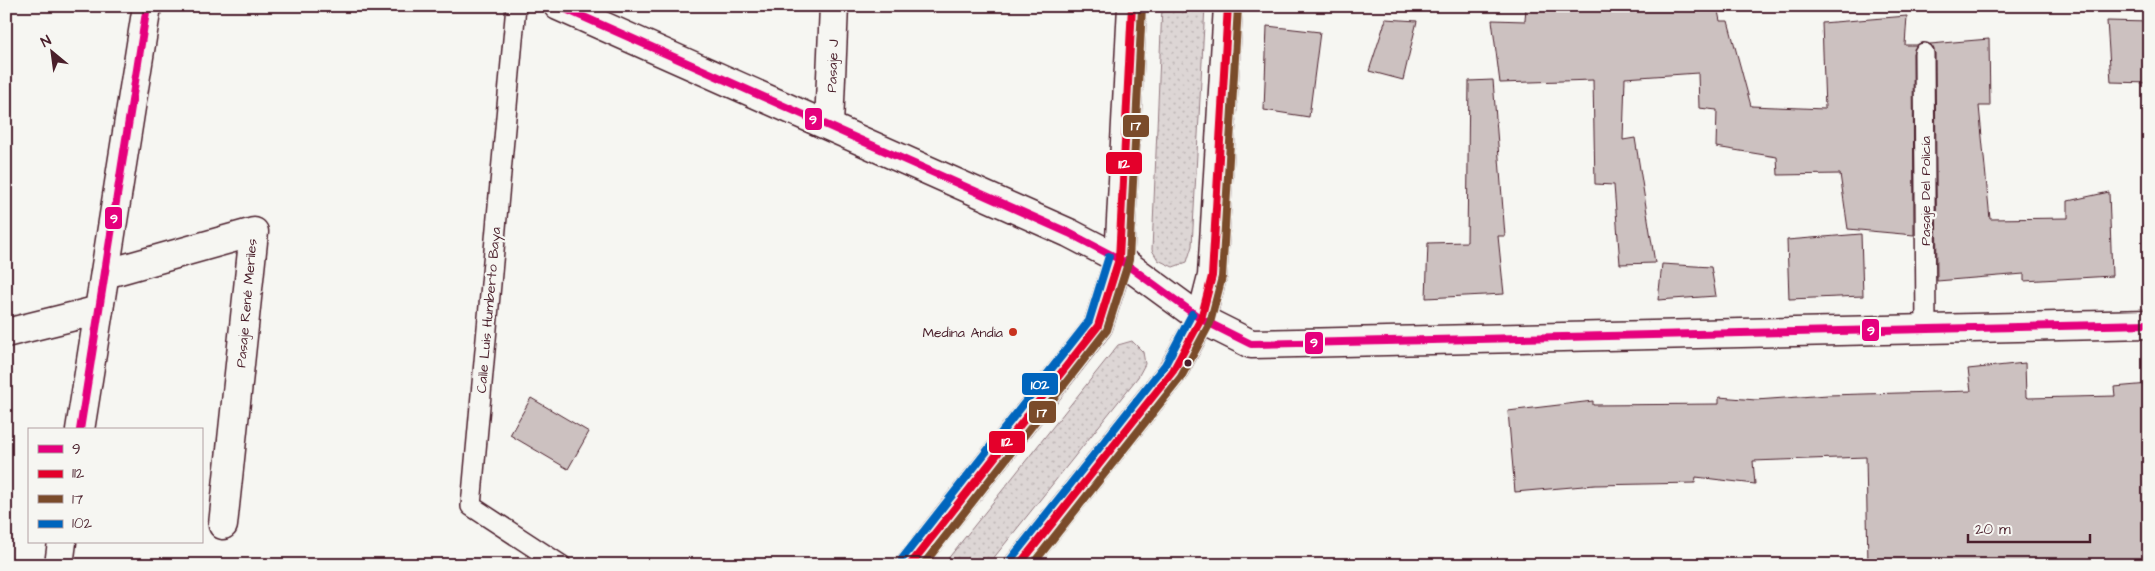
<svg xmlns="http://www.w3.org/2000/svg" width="2155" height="571" font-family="'Architects Daughter',sans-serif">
<defs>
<pattern id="grass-dots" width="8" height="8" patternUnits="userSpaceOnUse" patternTransform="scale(1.25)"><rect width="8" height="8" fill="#ddd6d5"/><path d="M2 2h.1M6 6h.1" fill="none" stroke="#bfb7b7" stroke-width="1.8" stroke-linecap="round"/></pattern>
</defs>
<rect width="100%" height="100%" fill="#f6f6f2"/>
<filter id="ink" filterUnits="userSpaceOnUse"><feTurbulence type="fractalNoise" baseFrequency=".02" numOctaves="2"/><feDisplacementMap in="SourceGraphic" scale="10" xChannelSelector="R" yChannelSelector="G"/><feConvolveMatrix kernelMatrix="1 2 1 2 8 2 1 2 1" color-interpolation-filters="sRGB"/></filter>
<g filter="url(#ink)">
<g fill="url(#grass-dots)" stroke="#947a80">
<path d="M1162 6H1205L1192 246 1187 262 1173 267 1158 260 1152 250Z"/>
<path d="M1132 341 1143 352 1145 364 1138 377 988 565H943L1118 345Z"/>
</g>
<g fill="#ccc1c0" stroke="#4a1f2b">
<path d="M1526 6H1717L1720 21H1728L1751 106 1825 109 1822 23 1907 16 1905 45H1917L1913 53 1914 235 1848 229 1840 174 1778 175 1777 157 1716 147 1717 110 1699 108 1698 73 1625 78 1623 140 1635 138 1655 263 1620 264 1614 185 1595 184 1593 80 1500 83 1492 20 1525 21Z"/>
<path d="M1386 19 1417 21 1403 80 1369 71Z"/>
<path d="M2107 21 2149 22V83L2111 82Z"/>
<path d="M1267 26 1320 32 1309 117 1264 110Z"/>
<path d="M1989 39 1990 106H1979L1990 219 2068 218V201L2109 192 2112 276 2024 281V274L1937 281 1935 53 1930 44Z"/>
<path d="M1493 80 1505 236H1498L1504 294 1426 298 1428 243 1467 242 1469 81Z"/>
<path d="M1861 234 1863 296 1789 299 1787 240Z"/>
<path d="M1662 264 1711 267 1716 296 1658 300Z"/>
<path d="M2025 363 2026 397 2029 398 2115 396 2114 387 2149 384V565H1868L1866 457 1753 461 1755 484 1696 477 1695 483 1595 485 1515 492 1508 411 1593 401V405L1719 404V397L1756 400 1828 395 1971 391 1968 369Z"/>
<path d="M531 398 589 432 568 469 510 435Z"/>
</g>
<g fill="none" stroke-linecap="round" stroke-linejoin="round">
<g stroke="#4a1f2b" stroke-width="22">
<g id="service">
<path d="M516 6 471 506 561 565"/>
<path d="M1924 53 1926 329"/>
</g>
</g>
<g stroke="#4a1f2b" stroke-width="31">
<g id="minor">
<path d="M558 6 1069 233 1119 259 1201 319 1251 344 2149 324"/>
<path d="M829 125 834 6"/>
<path d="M105 274 254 232 223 525"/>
<path d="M6 333 99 310"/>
<path d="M80 430 147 6"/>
<path d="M59 565 62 542"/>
</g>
</g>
<g stroke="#4a1f2b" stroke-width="31">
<g id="secondary">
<path d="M910 565 1098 326 1119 259 1132 6"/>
<path d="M1019 565 1173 371 1201 319 1212 276 1228 6"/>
</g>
</g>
<use href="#service" stroke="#f6f6f2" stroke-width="19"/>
<use href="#minor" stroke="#f6f6f2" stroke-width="28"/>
<use href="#secondary" stroke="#f6f6f2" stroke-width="28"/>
<g stroke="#f6f6f2" stroke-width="11">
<g id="bus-1">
<path d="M559 6 1069 233 1119 259 1201 319 1251 344 2149 324"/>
<path d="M80 430 147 6"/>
</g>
</g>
<g stroke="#f6f6f2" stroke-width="11">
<g id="bus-2">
<path d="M910 565 1098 326 1119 259 1132 6"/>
<path d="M1019 565 1173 371 1201 319 1212 276 1228 6"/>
</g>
</g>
<g stroke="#f6f6f2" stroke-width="11">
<g id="bus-3">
<path d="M923 565 1107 330 1129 260 1142 7"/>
<path d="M1032 565 1181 377 1210 323 1222 277 1238 7"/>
</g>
</g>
<g stroke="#f6f6f2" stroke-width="11">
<g id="bus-4">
<path d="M902 559 1089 321 1109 256"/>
<path d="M1011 559 1165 365 1192 314"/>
</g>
</g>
<use href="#bus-1" stroke="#e5007d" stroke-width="8"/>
<use href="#bus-2" stroke="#e4002b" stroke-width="8"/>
<use href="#bus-3" stroke="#7a4b2a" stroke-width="8"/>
<use href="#bus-4" stroke="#0065bd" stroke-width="8"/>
</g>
</g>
<circle fill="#c8321e" stroke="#f6f6f2" stroke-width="2" cx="1013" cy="332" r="5"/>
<circle fill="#4a1f2b" stroke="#f6f6f2" stroke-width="2" cx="1188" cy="363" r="4.5"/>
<g text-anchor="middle" stroke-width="4.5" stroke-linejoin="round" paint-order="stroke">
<g font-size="14" fill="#4a1f2b" stroke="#f6f6f2">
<text transform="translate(832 66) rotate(-88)" y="5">Pasaje J</text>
<text transform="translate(1925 191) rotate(-90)" y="5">Pasaje Del Policía</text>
<text transform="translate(246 303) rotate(-85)" y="5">Pasaje René Meriles</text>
<text transform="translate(488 310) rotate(-85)" y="5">Calle Luis Humberto Baya</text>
</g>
<g font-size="14" fill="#4a1f2b" stroke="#f6f6f2" text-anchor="end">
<text x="1003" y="337">Medina Andia</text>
</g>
</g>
<g stroke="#f6f6f2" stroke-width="2">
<rect x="804" y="107" width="19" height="24" rx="5" fill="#e5007d"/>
<rect x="1122" y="114" width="28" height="24" rx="5" fill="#7a4b2a"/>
<rect x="1105" y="151" width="38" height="24" rx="5" fill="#e4002b"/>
<rect x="104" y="206" width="19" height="24" rx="5" fill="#e5007d"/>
<rect x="1861" y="318" width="19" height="24" rx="5" fill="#e5007d"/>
<rect x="1304" y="331" width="20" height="24" rx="5" fill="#e5007d"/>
<rect x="1021" y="372" width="38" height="24" rx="5" fill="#0065bd"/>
<rect x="1028" y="400" width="29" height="24" rx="5" fill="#7a4b2a"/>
<rect x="988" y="430" width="38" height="24" rx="5" fill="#e4002b"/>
</g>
<g font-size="14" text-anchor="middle" font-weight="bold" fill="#fff">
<text x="813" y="124">9</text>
<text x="1136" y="130">17</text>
<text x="1124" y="168">112</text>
<text x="114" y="223">9</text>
<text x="1871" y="335">9</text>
<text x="1314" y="347">9</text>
<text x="1040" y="389">102</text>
<text x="1042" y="417">17</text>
<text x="1007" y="446">112</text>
</g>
<rect width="2155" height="571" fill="none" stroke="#f6f6f2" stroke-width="25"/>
<rect x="12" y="12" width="2130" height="546" fill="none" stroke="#4a1f2b" stroke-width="2" filter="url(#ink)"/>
<rect x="28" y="428" width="175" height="115" fill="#f6f6f2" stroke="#b1a0a2"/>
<rect x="38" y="445" width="25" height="8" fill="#e5007d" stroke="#b1a0a2"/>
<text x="72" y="454" font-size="15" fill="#4a1f2b">9</text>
<rect x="38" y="470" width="25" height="8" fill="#e4002b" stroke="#b1a0a2"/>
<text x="72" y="478" font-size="15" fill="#4a1f2b">112</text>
<rect x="38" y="495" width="25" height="8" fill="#7a4b2a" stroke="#b1a0a2"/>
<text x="72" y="504" font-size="15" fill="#4a1f2b">17</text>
<rect x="38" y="520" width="25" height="8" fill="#0065bd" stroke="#b1a0a2"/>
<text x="72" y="528" font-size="15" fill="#4a1f2b">102</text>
<g transform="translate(52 52) rotate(331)" stroke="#f6f6f2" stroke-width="4" paint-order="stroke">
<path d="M0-4L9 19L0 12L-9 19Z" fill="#4a1f2b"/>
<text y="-8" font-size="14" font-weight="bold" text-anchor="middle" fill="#4a1f2b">N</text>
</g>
<path d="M1968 534v8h122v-8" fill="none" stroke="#4a1f2b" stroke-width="2.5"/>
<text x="1975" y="534" font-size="15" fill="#4a1f2b" stroke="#f6f6f2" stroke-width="4" paint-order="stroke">20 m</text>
</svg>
